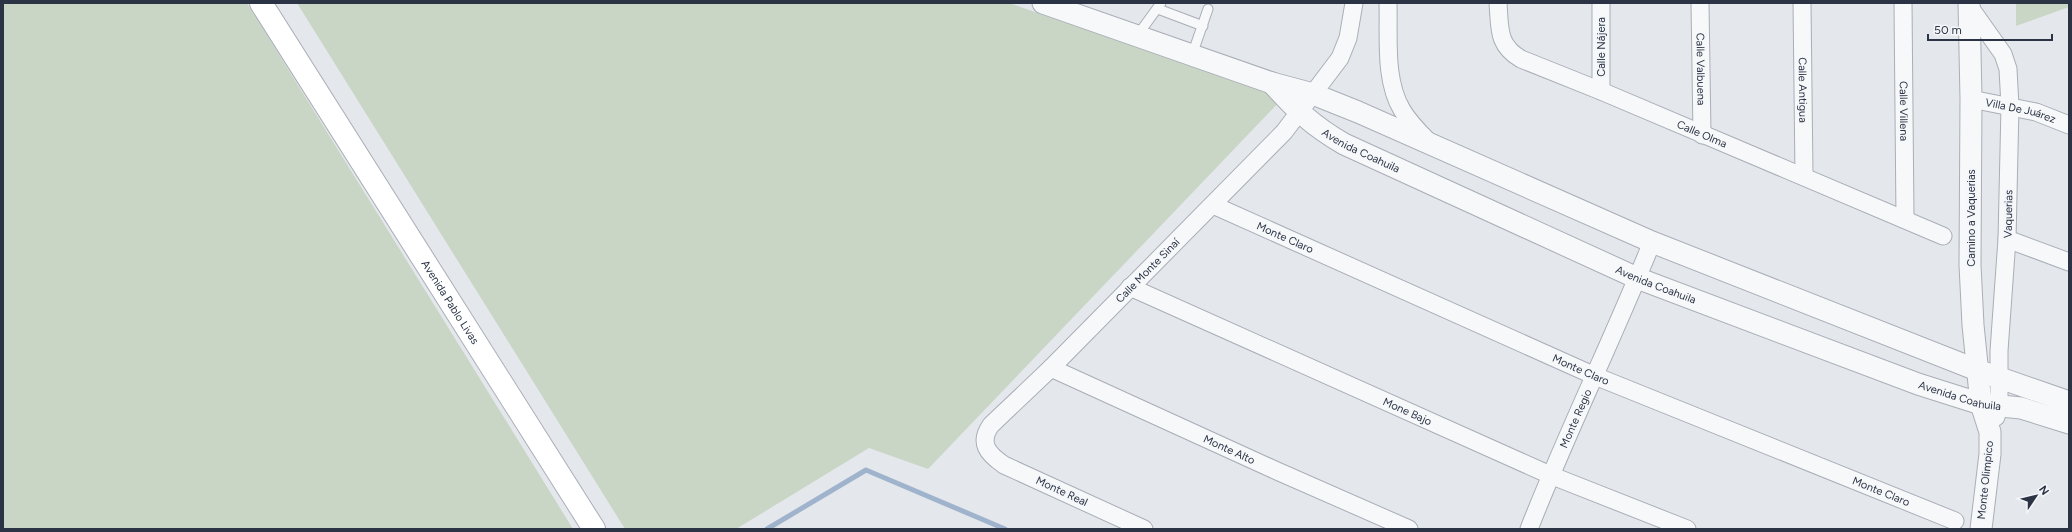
<svg xmlns="http://www.w3.org/2000/svg" width="2072" height="532" font-family="Figtree,sans-serif">
<rect width="100%" height="100%" fill="#e4e7ec"/>
<g fill="#c9d6c5">
<path d="M3 3H247L573 529H3Z"/>
<path d="M297 3H1009L1284 97 928 469 869 448 736 529H625Z"/>
<path d="M2016 3H2069V7L2016 26Z"/>
</g>
<g fill="none" stroke-linecap="round" stroke-linejoin="round">
<path stroke="#9fb4cc" stroke-width="5" d="M767 529 866 470 1005 529"/>
<g stroke="#a9aeb7" stroke-width="11">
<g id="service">
<path d="M1158 9 1203 26"/>
<path d="M1137 36 1161 3"/>
<path d="M1192 55 1208 9"/>
</g>
</g>
<g stroke="#a9aeb7" stroke-width="19">
<g id="minor">
<path d="M1388 3C1389 37 1384 80 1402 110 1409 122 1419 132 1428 141"/>
<path id="s1" d="M1498 3C1500 28 1497 45 1521 59L1601 91 1943 236"/>
<path d="M1601 3V91"/>
<path id="s2" d="M1700 3 1702 135"/>
<path id="s3" d="M1802 3 1804 176"/>
<path id="s4" d="M1903 3 1905 219"/>
<path d="M1969 6 2003 54 2008 69 2010 106 2007 239 1999 351V406L1996 417"/>
<path id="s5" d="M1971 99 2036 112 2069 125"/>
<path id="s6" d="M1213 205 1595 376 1955 521"/>
<path d="M2007 239 2069 262"/>
<path id="s7" d="M1130 287 1550 475 1687 529"/>
<path id="s8" d="M1051 368 1277 471 1409 529"/>
<path id="s9" d="M1144 529 1004 465C988 454 978 443 991 425L1051 368 1284 132 1340 58 1348 38 1354 3"/>
<path id="s10" d="M1529 529C1567 432 1613 339 1652 242"/>
</g>
</g>
<g stroke="#a9aeb7" stroke-width="23">
<g id="tertiary">
<path d="M1043 3 1272 83 1313 94 1358 112 1652 242 1977 370 2069 402"/>
<path d="M1969 3 1971 99 1970 265 1973 325 1981 404 1990 432V454L1981 529"/>
<path id="s11" d="M1272 83C1296 110 1313 126 1344 144L1637 278 1918 384 1981 404 2021 408 2069 423"/>
</g>
</g>
<g stroke="#a9aeb7" stroke-width="24">
<g id="secondary">
<path id="s12" d="M261 3 594 529"/>
</g>
</g>
<use href="#service" stroke="#f7f8fa" stroke-width="9"/>
<use href="#minor" stroke="#f7f8fa" stroke-width="17"/>
<use href="#tertiary" stroke="#f7f8fa" stroke-width="21"/>
<use href="#secondary" stroke="#fff" stroke-width="22"/>
</g>
<g text-anchor="middle" stroke-width="3.5" stroke-linejoin="round" paint-order="stroke">
<g font-size="11" fill="#2b3445" stroke="#f4f6f9">
<text transform="translate(1601 47) rotate(-90)" y="4">Calle Nájera</text>
<text dy="4" stroke="none"><textPath href="#s2" startOffset="66">Calle Valbuena</textPath></text>
<text dy="4" stroke="none"><textPath href="#s3" startOffset="87">Calle Antigua</textPath></text>
<text dy="4" stroke="none"><textPath href="#s4" startOffset="108">Calle Villena</textPath></text>
<text dy="4" stroke="none"><textPath href="#s5" startOffset="51">Villa De Juárez</textPath></text>
<text dy="4" stroke="none"><textPath href="#s1" startOffset="260">Calle Olma</textPath></text>
<text dy="4" stroke="none"><textPath href="#s11" startOffset="113">Avenida Coahuila</textPath></text>
<text transform="translate(2008 214) rotate(-89)" y="4">Vaquerias</text>
<text transform="translate(1971 218) rotate(-90)" y="4">Camino a Vaquerias</text>
<text dy="4" stroke="none"><textPath href="#s6" startOffset="79">Monte Claro</textPath></text>
<text dy="4" stroke="none"><textPath href="#s9" startOffset="423">Calle Monte Sinaí</textPath></text>
<text dy="4" stroke="none"><textPath href="#s11" startOffset="437">Avenida Coahuila</textPath></text>
<text dy="4" stroke="none"><textPath href="#s12" startOffset="354">Avenida Pablo Livas</textPath></text>
<text dy="4" stroke="none"><textPath href="#s6" startOffset="403">Monte Claro</textPath></text>
<text dy="4" stroke="none"><textPath href="#s11" startOffset="761">Avenida Coahuila</textPath></text>
<text dy="4" stroke="none"><textPath href="#s7" startOffset="304">Mone Bajo</textPath></text>
<text dy="4" stroke="none"><textPath href="#s10" startOffset="120">Monte Regio</textPath></text>
<text dy="4" stroke="none"><textPath href="#s8" startOffset="196">Monte Alto</textPath></text>
<text transform="translate(1985 480) rotate(-84)" y="4">Monte Olimpico</text>
<text transform="translate(1062 491) rotate(25)" y="4">Monte Real</text>
<text dy="4" stroke="none"><textPath href="#s6" startOffset="727">Monte Claro</textPath></text>
</g>
</g>
<rect width="2072" height="532" fill="none" stroke="#2b3445" stroke-width="8"/>
<g transform="translate(2036 496) rotate(55)" stroke="#f4f6f9" stroke-width="3" paint-order="stroke">
<path d="M0-3L7 15L0 10L-7 15Z" fill="#2b3445"/>
<text y="-6" font-size="11" font-weight="bold" text-anchor="middle" fill="#2b3445">N</text>
</g>
<path d="M1928 34v6h124v-6" fill="none" stroke="#2b3445" stroke-width="2"/>
<text x="1934" y="34" font-size="12" fill="#2b3445" stroke="#f4f6f9" stroke-width="3" paint-order="stroke">50 m</text>
</svg>
